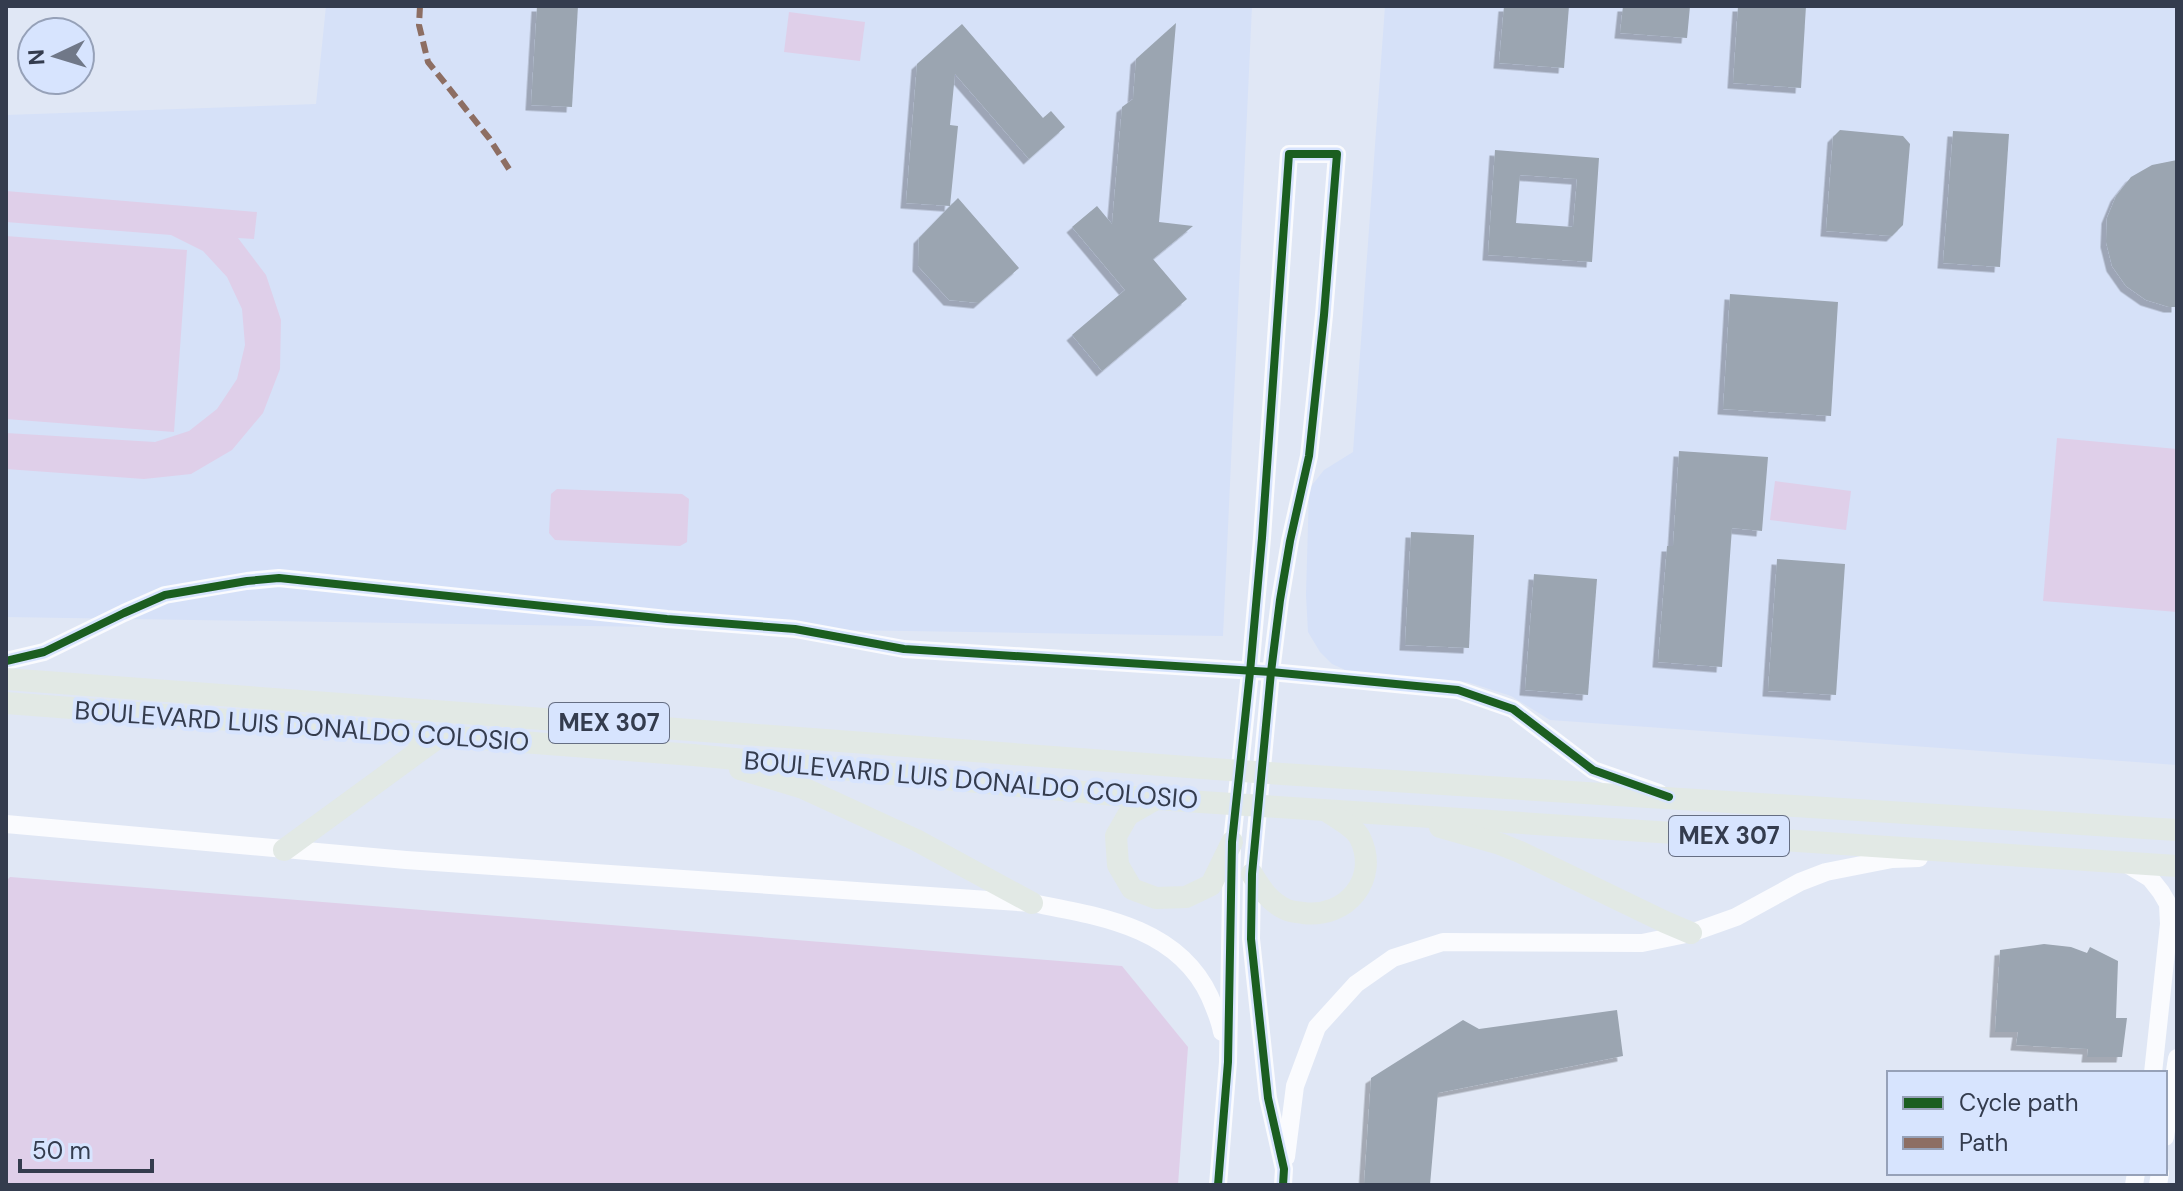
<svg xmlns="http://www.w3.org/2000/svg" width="2183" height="1191" font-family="'DM Sans',sans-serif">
<defs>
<filter id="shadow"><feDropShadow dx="-5.5" dy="5.5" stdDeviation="0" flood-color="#0004"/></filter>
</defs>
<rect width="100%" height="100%" fill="#e0e7f5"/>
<g fill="#d6e1f8">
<path d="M326 6H1252L1223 636 6 617V115L316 104Z"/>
<path d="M1385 6H2177V765L1550 720 1511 696 1467 682 1350 672 1332 664 1320 652 1308 632 1306 595 1309 489 1324 470 1353 452Z"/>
</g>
<g fill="#dfcfe9">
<path d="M789 12 865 22 860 61 784 52Z"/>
<path d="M6 191 257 212 254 239 238 238 266 275 281 320 280 369 263 413 232 450 191 474 144 479 6 469V433L155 442 189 431 217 409 237 379 245 345 242 309 227 277 203 251 171 235 6 222Z"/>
<path d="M6 236 187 250 174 432 6 419Z"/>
<path d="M2057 438 2177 449V612L2043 601Z"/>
<path d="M1775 481 1851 491 1846 530 1770 520Z"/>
<path d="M557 489 682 494 689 499 687 542 680 546 555 540 549 533 551 494Z"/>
<path d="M10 877 1122 966 1188 1047 1178 1185H6V881Z"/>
</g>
<g fill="#9ba5b1" fill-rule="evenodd" filter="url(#shadow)">
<path d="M537 6H578L572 107 531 105Z"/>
<path d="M1504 6H1569L1564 68 1499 63Z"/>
<path d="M1623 6H1690L1687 38 1620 33Z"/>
<path d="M1738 6H1806L1801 88 1733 83Z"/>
<path d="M1176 23 1159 222 1193 226 1153 259 1187 299 1102 371 1072 335 1125 290 1072 227 1097 206 1112 224 1122 107 1133 99 1136 59Z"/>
<path d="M962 24 1043 118 1051 111 1065 127 1029 159 955 74 950 125 958 126 950 206 958 198 1019 268 979 303 949 300 918 266 919 238 950 206 906 203 917 64Z"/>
<path d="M1840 130 1903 136 1910 144 1903 225 1892 236 1826 231 1833 137Z"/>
<path d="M1953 131 2009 134 2000 267 1943 263Z"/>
<path d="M1495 150 1599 158 1592 262 1488 255ZM1520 175 1577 179 1573 227 1516 223Z"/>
<path d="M2177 160V307H2169L2146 300 2126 286 2112 266 2106 242 2107 218 2116 196 2131 177 2152 165Z"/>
<path d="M1730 294 1838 302 1831 416 1723 409Z"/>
<path d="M1679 451 1768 457 1762 531 1732 528 1722 667 1658 662 1667 546H1673Z"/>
<path d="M1411 532 1474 535 1469 648 1405 645Z"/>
<path d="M1777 559 1845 564 1836 695 1768 691Z"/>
<path d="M1534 574 1597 579 1588 695 1525 690Z"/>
<path d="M2044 944 2071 947 2087 953 2090 947 2118 961 2116 1018H2127L2122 1057H2087L2088 1049 2016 1045 2018 1032H1995L2000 950Z"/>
<path d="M1617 1010 1623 1056 1438 1093 1430 1185H1364L1371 1078 1463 1020 1479 1029Z"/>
</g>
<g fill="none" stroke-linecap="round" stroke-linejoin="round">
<g stroke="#fafbfe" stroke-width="18">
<path d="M6 661 44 652 124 613 165 595 247 581 279 578 667 619 795 629 904 649 1271 672 1458 690 1513 709 1593 770 1659 793"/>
<path d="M6 824 406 860 1032 903C1099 916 1178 927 1210 997 1215 1009 1220 1020 1222 1032"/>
<path d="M2127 864 2150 878 2161 892 2168 904 2169 924 2153 1073"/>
<path d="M2165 1137 2177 1058"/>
<path d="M1286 1157 1295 1086 1317 1027 1356 984 1393 958 1443 942 1642 943 1691 933 1736 917 1800 882 1826 872 1892 859 1919 858"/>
<path d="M1218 1185 1228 1062 1232 842 1250 672 1262 538 1289 154H1337L1324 315 1309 456 1290 541 1280 600 1271 672 1252 874 1251 939 1268 1098 1284 1169 1283 1185"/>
<path d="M2134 1185 2136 1173"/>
<path d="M2158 1185 2160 1173"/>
</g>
<g stroke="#e2e9e5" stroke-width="22">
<path d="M6 679 1282 774 2177 830"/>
<path d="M6 703 693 755 1156 799 2177 866"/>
<path d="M740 769 803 788 916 840 1032 903"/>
<path d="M1156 799 1128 815 1116 836 1118 865 1132 889 1156 898 1186 897 1211 885 1232 842"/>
<path d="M1440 827 1500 844 1520 852 1665 922 1691 933"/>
<path d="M284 850 440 736"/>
<path d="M1252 874C1261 889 1269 901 1285 909 1291 912 1297 912 1303 913 1346 919 1380 879 1360 838 1355 827 1336 818 1327 811"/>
</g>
<path stroke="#8d6e63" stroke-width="6" stroke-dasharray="12 6" stroke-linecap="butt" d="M420 6 419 25 428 62 489 138 509 169"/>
<g stroke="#d7e4fe" stroke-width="13">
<g id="cycleway">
<path d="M6 661 44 652 124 613 165 595 247 581 279 578 667 619 795 629 904 649 1271 672 1458 690 1513 709 1593 770 1669 797"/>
<path d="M1218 1185 1228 1062 1232 842 1250 672 1262 538 1289 154H1337L1324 315 1309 456 1290 541 1280 600 1271 672 1252 874 1251 939 1268 1098 1284 1169 1283 1185"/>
</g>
</g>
<use href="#cycleway" stroke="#1b5e20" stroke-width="8"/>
</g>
<g text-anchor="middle" stroke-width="8" stroke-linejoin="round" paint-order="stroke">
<g fill="#d7e4fe" stroke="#656e83" stroke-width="2">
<rect x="549" y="703" width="120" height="40" rx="6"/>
<rect x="1669" y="816" width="120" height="40" rx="6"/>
</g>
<g font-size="24" font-weight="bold" fill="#343c4e">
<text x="609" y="731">MEX 307</text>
<text x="1729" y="844">MEX 307</text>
</g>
<g font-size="26" fill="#343c4e" stroke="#d7e4fe">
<text transform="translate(302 726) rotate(4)" y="9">BOULEVARD LUIS DONALDO COLOSIO</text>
<text transform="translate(971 780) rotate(5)" y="9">BOULEVARD LUIS DONALDO COLOSIO</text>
</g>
</g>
<rect width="2183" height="1191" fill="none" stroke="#343c4e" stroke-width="16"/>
<rect x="1887" y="1071" width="280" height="104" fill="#d7e4fe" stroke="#96a1b8" stroke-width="2"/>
<rect x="1903" y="1097" width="40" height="12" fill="#1b5e20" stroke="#96a1b8" stroke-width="2"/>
<text x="1959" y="1111" font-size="24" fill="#343c4e">Cycle path</text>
<rect x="1903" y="1137" width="40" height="12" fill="#8d6e63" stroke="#96a1b8" stroke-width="2"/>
<text x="1959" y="1151" font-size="24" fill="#343c4e">Path</text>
<g transform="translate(56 56) rotate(266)"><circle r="38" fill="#d7e4fe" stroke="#96a1b8" stroke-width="2"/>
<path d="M0-6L14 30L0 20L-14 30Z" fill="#707888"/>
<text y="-12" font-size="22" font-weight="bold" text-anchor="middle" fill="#343c4e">N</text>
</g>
<path d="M20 1159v12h132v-12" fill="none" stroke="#343c4e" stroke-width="4"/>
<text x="32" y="1159" font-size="24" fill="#343c4e" stroke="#d7e4fe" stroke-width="6" paint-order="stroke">50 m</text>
</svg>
